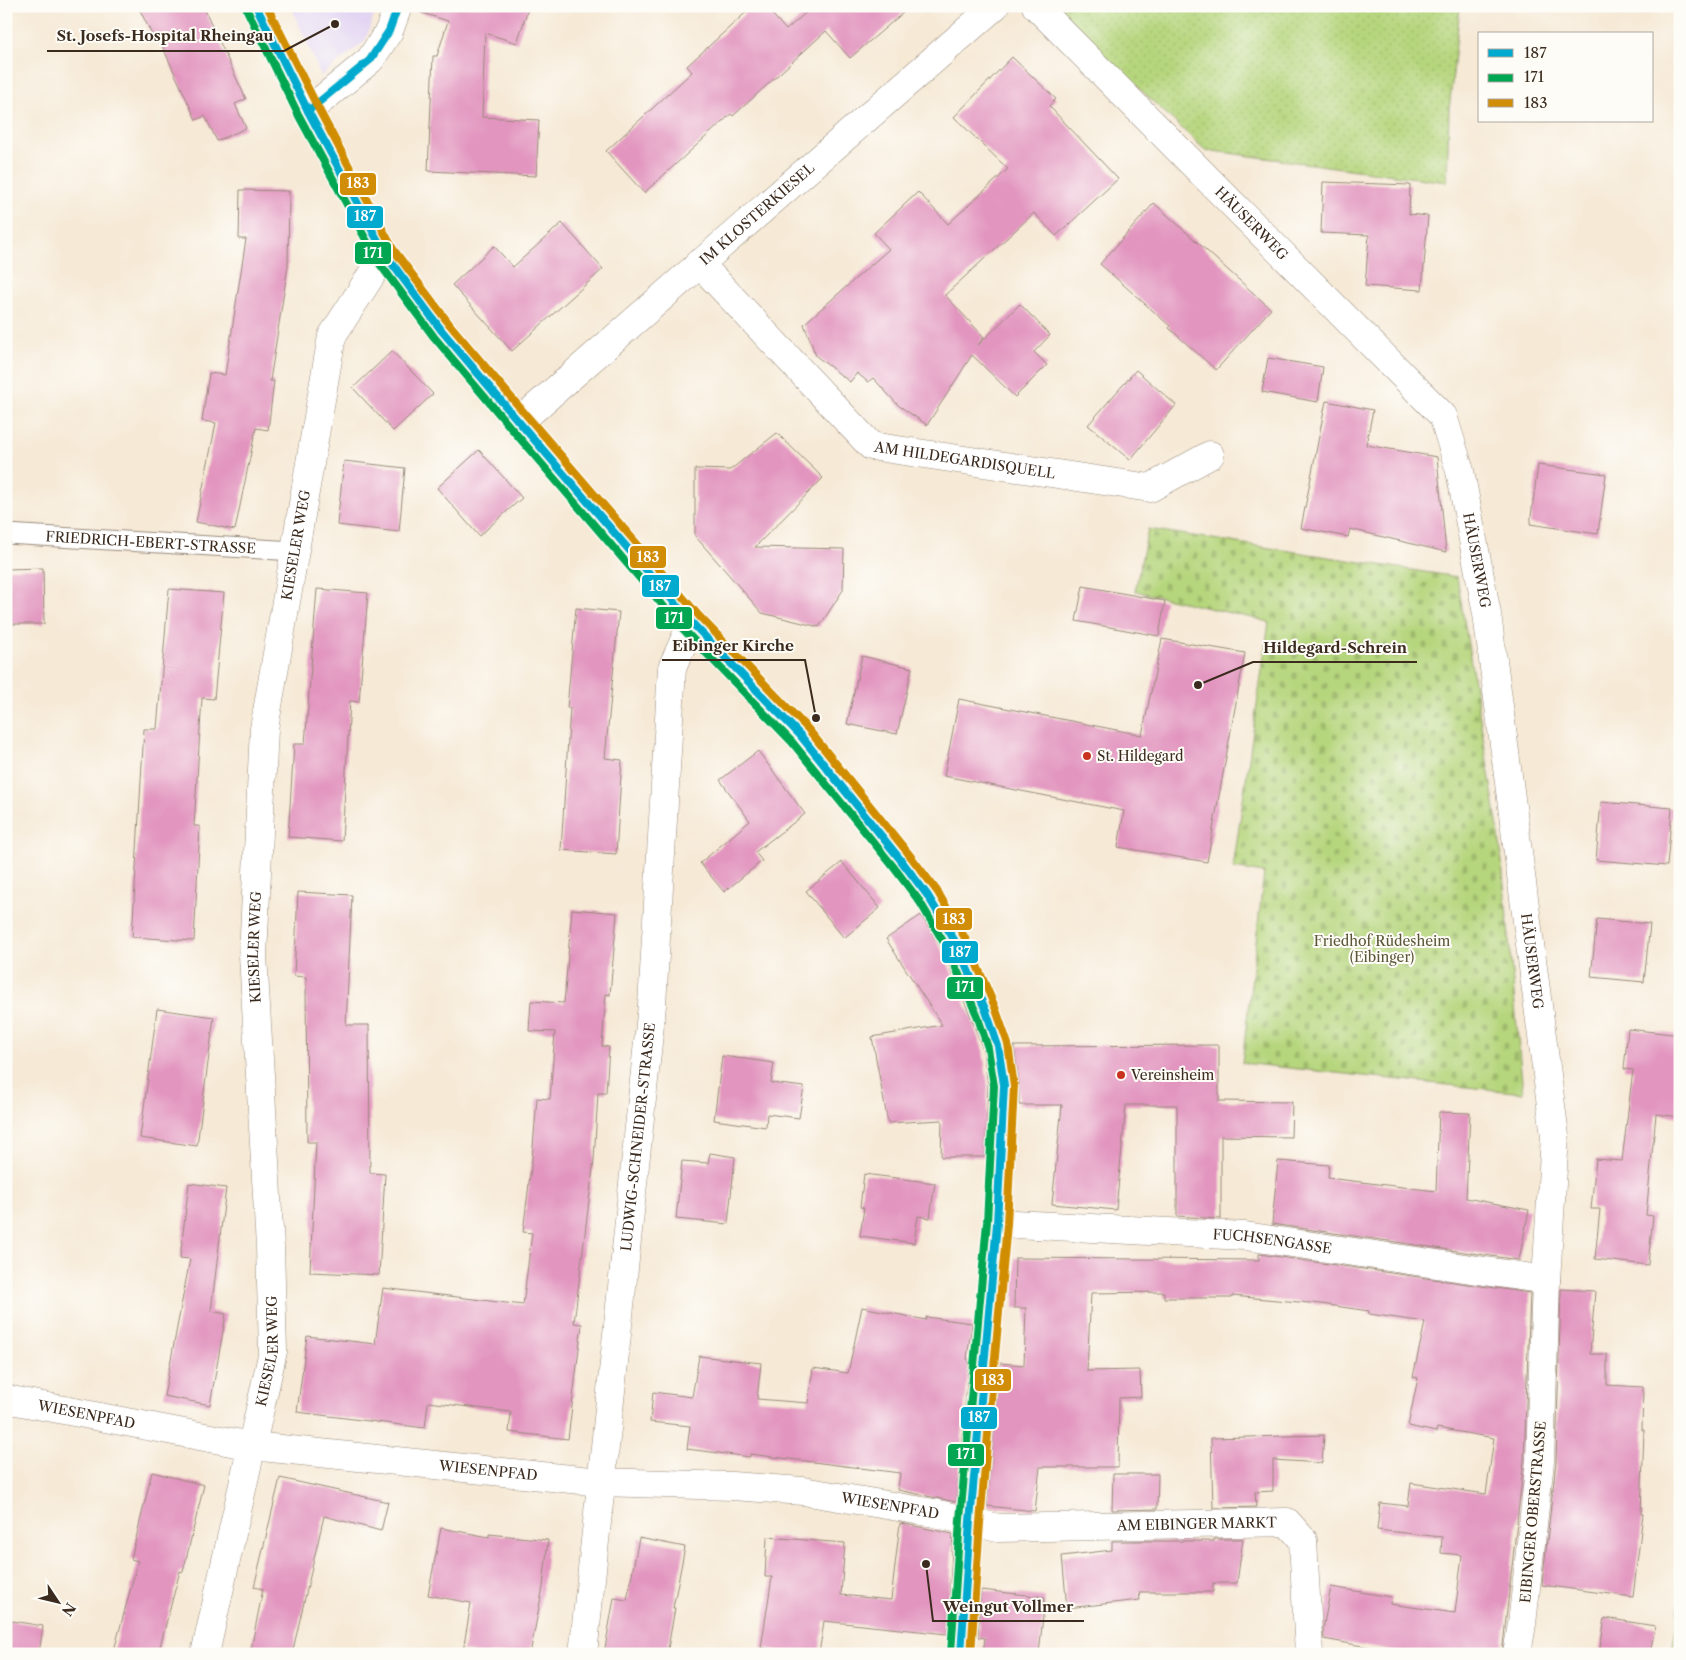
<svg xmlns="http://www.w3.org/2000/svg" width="1686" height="1660" font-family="'Libre Caslon Text',serif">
<defs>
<pattern id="grass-dots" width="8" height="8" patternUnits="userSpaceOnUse" patternTransform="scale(1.25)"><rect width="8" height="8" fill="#b6d67d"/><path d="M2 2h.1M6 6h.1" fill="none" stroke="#9db86c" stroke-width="1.8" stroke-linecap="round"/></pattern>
<pattern id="cemetery-stones" width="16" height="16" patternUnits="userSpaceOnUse" patternTransform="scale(1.25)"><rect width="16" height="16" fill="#b6d67d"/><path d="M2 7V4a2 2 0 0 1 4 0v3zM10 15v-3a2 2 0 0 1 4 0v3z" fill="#9db86c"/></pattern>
</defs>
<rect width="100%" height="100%" fill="#fdfcf7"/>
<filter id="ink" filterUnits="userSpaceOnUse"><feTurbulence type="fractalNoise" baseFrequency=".02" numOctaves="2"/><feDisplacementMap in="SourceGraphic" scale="10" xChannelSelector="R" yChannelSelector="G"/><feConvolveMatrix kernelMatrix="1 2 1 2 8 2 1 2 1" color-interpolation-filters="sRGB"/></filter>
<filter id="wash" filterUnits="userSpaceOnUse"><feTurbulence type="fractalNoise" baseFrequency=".0096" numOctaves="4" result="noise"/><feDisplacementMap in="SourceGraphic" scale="20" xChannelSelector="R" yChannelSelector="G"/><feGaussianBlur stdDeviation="1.12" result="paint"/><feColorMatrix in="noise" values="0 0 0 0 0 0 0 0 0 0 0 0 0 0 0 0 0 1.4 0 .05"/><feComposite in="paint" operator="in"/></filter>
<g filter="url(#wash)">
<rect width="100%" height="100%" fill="#f6e9d6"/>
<path fill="#e2d4f3" d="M291 6H377L365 41 321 76Z"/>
<g fill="url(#grass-dots)" stroke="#78804e">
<path d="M1056 6H1460L1449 111 1447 182 1205 150 1068 22Z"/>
<path d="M1680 1599V1654H1672Z"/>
</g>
<path fill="url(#cemetery-stones)" stroke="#78804e" d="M1148 529 1457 577 1500 841 1523 1093 1242 1063 1264 873 1233 868 1269 622 1135 591Z"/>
<g id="blocks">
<g fill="#e295bf">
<path d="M138 6H203L246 99 235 104 246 128 217 141 205 116 196 120 159 39 155 41Z"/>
<path d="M420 6H529L517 43 485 33 482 117 539 120 536 176 428 171 433 56H437L448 21 419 12Z"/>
<path d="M753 6H765L786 30 809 10 805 6H911L850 58 826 31 733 116 731 114 644 193 606 151 692 72 687 66Z"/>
<path d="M1012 57 1056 99 1049 106 1118 179 1056 236 1034 213 945 295 984 337 978 345 1020 304 1050 335 1034 352 1047 365 1015 397 972 355 927 425 898 405 873 378 868 382 857 373 850 382 816 356 804 324 889 249 874 233 918 192 948 224 1008 169 954 117Z"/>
<path d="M1323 182 1410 185 1409 214 1428 216 1422 290 1365 286 1369 235 1321 233Z"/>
<path d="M240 190 289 191 288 266 270 381H274L268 430 256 428 235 530 196 522 216 423 202 421 209 373 225 375 246 239H239Z"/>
<path d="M1154 203 1271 309 1216 370 1169 328 1170 326 1100 264Z"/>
<path d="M562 223 603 269 512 351 452 285 494 246 513 267Z"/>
<path d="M392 351 433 394 393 431 353 388Z"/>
<path d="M1268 358 1323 367 1318 402 1262 392Z"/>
<path d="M1136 370 1176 405 1130 460 1088 425Z"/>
<path d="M1326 401 1373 410 1366 445 1437 457 1446 552 1350 529 1348 537 1301 528Z"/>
<path d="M777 433 823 478 755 547 844 549 843 590 819 627 762 613 695 536V469L730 470Z"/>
<path d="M479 450 522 498 479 536 437 488Z"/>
<path d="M344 461 405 468 399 532 337 525Z"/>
<path d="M1538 465 1606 474 1598 534 1530 524Z"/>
<path d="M43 568 44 624H6V569Z"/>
<path d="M1083 586 1165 601 1159 636 1076 621Z"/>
<path d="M169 589 224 593 214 699 202 698 194 826H200L194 941 132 937 144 729H157Z"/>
<path d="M317 589 368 593 359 702 350 701 342 841 288 837 294 744H305Z"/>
<path d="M576 608 619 612 605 758 622 760 616 854 561 850 570 708H567Z"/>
<path d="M1162 639 1245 653 1207 862 1118 847 1124 811 944 776 959 699 1142 735Z"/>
<path d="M862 656 912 668 897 734 847 724Z"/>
<path d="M758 751 805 814 755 852 762 861 724 892 700 863 750 821 720 780Z"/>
<path d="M1601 802 1672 808 1667 866 1596 860Z"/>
<path d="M842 862 880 908 844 938 806 891Z"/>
<path d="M298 892 352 895 346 1025H369L370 1173 385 1174 379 1275 310 1272 316 1142H307L306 977 294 976Z"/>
<path d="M572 909 617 913 610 995 606 994 602 1046 609 1047 606 1093H598L594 1160 574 1323 582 1324 568 1439 509 1432 511 1412 428 1402 425 1428 297 1412 307 1336 375 1344 383 1288 523 1305 532 1233 523 1232 532 1159 537 1098 550 1099 555 1032 529 1031 531 1001 564 1003Z"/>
<path d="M921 915 942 950 971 1017 983 1050 988 1086 985 1157H941L942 1120 888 1123 872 1037 942 1025 886 939Z"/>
<path d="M1597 919 1650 924 1644 982 1591 977Z"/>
<path d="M157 1009 214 1017 197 1146 140 1138Z"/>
<path d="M1628 1029 1680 1035V1117L1656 1114 1646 1215 1653 1216 1648 1265 1595 1259 1600 1209H1591L1596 1159 1622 1161 1633 1070 1624 1069Z"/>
<path d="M1219 1045V1101L1292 1102 1291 1137 1221 1136V1219L1177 1216V1105H1126L1116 1210 1052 1204 1062 1105H1019V1083L1014 1046Z"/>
<path d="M722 1056 774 1063 771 1083 804 1087 799 1118 767 1114 766 1127 714 1120Z"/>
<path d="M1439 1112 1470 1113 1466 1198 1529 1210 1519 1260 1272 1224 1278 1161 1329 1165 1328 1178 1436 1191Z"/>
<path d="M710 1153 735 1157 728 1224 676 1219 682 1161 708 1163Z"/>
<path d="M864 1174 935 1183 930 1218 918 1216 914 1243 860 1236 864 1208 860 1207Z"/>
<path d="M189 1183 226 1188 211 1311 226 1314 210 1405 164 1396 190 1259 180 1258Z"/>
<path d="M1259 1254 1530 1293 1524 1460 1502 1654H1406L1324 1639 1323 1629 1331 1587 1391 1597 1390 1604 1455 1613 1462 1555 1441 1553 1442 1537 1377 1530 1380 1503 1408 1506 1411 1483 1486 1494 1494 1438 1437 1428 1436 1432 1408 1426 1418 1378 1413 1377 1425 1322 1369 1314V1311L1321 1304 1232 1296V1298H1164V1292L1091 1293 1087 1371 1140 1370 1141 1397 1119 1398 1118 1467H1040L1035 1511 987 1506 1000 1363 1024 1365 1026 1308H1014L1015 1258 1259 1260Z"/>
<path d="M1561 1289 1595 1291 1590 1354H1607V1385L1643 1387 1642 1430H1644L1641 1514H1643L1633 1597 1542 1585 1556 1462Z"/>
<path d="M862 1307 926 1320V1317L972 1323 967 1359 969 1360 956 1502 898 1490 900 1473 750 1454V1457L687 1449 690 1426 650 1422 653 1392 692 1397 699 1356 761 1363 757 1399 808 1403 813 1368 848 1373Z"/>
<path d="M1324 1435 1322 1463 1273 1460V1491L1255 1492 1256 1507 1213 1508 1211 1438Z"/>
<path d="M152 1472 204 1485 183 1572 180 1571 158 1654H113L138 1561 131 1559Z"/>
<path d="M1113 1474H1158L1157 1509 1112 1510Z"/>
<path d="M280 1478 388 1502 381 1531 324 1516 292 1654H250L263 1589 254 1587Z"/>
<path d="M900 1523 953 1534 947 1634 824 1621 819 1654H800L761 1648 772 1577H765L767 1537 845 1543 841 1595 891 1600Z"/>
<path d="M441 1528 489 1537V1534L548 1540 543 1587 530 1654H479L463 1651 471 1603 428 1595Z"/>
<path d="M639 1538 685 1547 673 1608H675L667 1654H604L614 1598 627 1600Z"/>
<path d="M1214 1539H1243L1237 1583H1213V1592H1139L1140 1600 1067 1608 1062 1556 1112 1550V1541H1214Z"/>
<path d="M981 1590 1045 1597 1039 1654H983L985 1638 978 1637Z"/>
<path d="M1605 1618 1655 1626 1650 1654H1599Z"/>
<path d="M6 1620 43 1626 39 1654H6Z"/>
</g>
</g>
</g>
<g filter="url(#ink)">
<use href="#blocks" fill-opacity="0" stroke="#988a7a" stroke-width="1"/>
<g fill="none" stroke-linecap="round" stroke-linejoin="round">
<g stroke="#988a7a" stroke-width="21">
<g id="service">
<path id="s1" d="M6 534 295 551"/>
</g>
</g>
<g stroke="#988a7a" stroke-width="29">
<g id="minor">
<path d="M256 6 308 111 385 254 442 331 519 422 692 623 800 735 900 859 928 896 956 943 986 1011 998 1046 1004 1085 997 1223 970 1521 961 1654"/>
<path id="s2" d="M1036 6 1443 416 1460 471 1487 614 1555 1136 1546 1280 1540 1461 1522 1624 1517 1654"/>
<path d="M308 111 370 60 389 31 398 6"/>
<path id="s3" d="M699 263 871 446 1150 488 1210 455"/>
<path id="s4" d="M519 422 995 6"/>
<path id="s5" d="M997 1223 1245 1236 1546 1280"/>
<path id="s6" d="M6 1399 252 1446 600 1482 732 1486 803 1491 934 1513 998 1528 1287 1522 1303 1540 1309 1654"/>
<path id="s7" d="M205 1654 273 1351 270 1247 253 955 264 729 332 336 385 254"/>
<path id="s8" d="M583 1654 652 1005 672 668 692 623"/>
</g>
</g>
<use href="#service" stroke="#fff" stroke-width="19"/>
<use href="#minor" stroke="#fff" stroke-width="28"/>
<g stroke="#fdfcf7" stroke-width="11">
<g id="bus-1">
<path d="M256 6 308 111 385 254 442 331 519 422 692 623 800 735 900 859 928 896 956 943 986 1011 998 1046 1004 1085 997 1223 970 1521 961 1654"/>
<path d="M308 111 370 60 389 31 398 6"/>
</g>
</g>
<g stroke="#fdfcf7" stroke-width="11">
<path id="bus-2" d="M247 10 299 116 377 260 434 337 511 428 684 630 792 742 892 865 920 902 947 948 977 1015 988 1048 994 1086 987 1222 960 1520 951 1653"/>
</g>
<g stroke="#fdfcf7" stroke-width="11">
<path id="bus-3" d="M267 6 317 106 393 249 450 325 527 416 699 616 808 729 908 853 937 891 965 938 995 1007 1008 1044 1014 1086 1007 1224 980 1522 971 1654"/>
</g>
<use href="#bus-1" stroke="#00a9ce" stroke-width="8"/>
<use href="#bus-2" stroke="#00a651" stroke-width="8"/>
<use href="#bus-3" stroke="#d18d06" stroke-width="8"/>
</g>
</g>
<g fill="#c8321e" stroke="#fdfcf7" stroke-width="2">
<circle cx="1087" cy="756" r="5"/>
<circle cx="1121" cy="1075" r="5"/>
</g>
<g text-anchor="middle" stroke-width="4" stroke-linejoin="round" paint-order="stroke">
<g font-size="14" fill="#3b2a1e" stroke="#fdfcf7">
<text dy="5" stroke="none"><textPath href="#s4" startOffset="316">IM KLOSTERKIESEL</textPath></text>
<text dy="5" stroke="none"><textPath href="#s2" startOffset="306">HÄUSERWEG</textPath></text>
<text dy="5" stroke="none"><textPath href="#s3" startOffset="346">AM HILDEGARDISQUELL</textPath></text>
<text dy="5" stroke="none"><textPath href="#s1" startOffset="145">FRIEDRICH-EBERT-STRASSE</textPath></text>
<text dy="5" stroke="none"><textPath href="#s7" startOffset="1120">KIESELER WEG</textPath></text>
<text dy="5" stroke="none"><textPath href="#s2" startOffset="726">HÄUSERWEG</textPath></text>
<text dy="5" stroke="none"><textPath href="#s7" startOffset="715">KIESELER WEG</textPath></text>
<text dy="5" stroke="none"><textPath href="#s2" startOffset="1131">HÄUSERWEG</textPath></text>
<text dy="5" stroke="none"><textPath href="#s8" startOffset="520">LUDWIG-SCHNEIDER-STRASSE</textPath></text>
<text dy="5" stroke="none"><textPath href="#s5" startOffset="276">FUCHSENGASSE</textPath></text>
<text dy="5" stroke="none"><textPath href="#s7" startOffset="310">KIESELER WEG</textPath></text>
<text dy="5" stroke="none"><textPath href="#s6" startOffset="82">WIESENPFAD</textPath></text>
<text dy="5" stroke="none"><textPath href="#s6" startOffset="488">WIESENPFAD</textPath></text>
<text dy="5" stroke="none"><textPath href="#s6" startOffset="892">WIESENPFAD</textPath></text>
<text transform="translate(1533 1512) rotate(-85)" y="5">EIBINGER OBERSTRASSE</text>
<text dy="5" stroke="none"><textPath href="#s6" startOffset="1201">AM EIBINGER MARKT</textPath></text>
</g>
<g font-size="14" fill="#3b2a1e" stroke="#fdfcf7" text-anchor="start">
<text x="1097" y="761">St. Hildegard</text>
<text x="1131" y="1080">Vereinsheim</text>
</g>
<g font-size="14" fill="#5a5536" stroke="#fdfcf7">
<text x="1382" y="946">Friedhof Rüdesheim<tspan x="1382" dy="16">(Eibinger)</tspan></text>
</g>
</g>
<path fill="none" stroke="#3b2a1e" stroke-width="2" d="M335 24L284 51H47M816 718L805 660H662M1198 685L1253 662H1417M926 1564L933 1621H1084"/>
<g fill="#3b2a1e" stroke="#fdfcf7" stroke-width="2">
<circle cx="335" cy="24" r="5"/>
<circle cx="816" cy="718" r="5"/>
<circle cx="1198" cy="685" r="5"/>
<circle cx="926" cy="1564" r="5"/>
</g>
<g font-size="15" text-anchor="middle" font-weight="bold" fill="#3b2a1e" stroke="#fdfcf7" stroke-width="4" stroke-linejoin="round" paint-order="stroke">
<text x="165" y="41">St. Josefs-Hospital Rheingau</text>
<text x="733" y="651">Eibinger Kirche</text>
<text x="1335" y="653">Hildegard-Schrein</text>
<text x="1008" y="1612">Weingut Vollmer</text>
</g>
<g stroke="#fdfcf7" stroke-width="2">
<rect x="339" y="172" width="38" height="24" rx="5" fill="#d18d06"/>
<rect x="346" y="205" width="38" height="24" rx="5" fill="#00a9ce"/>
<rect x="354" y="241" width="38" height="24" rx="5" fill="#00a651"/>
<rect x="629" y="545" width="38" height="24" rx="5" fill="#d18d06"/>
<rect x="641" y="574" width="39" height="24" rx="5" fill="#00a9ce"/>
<rect x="655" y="606" width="38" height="24" rx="5" fill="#00a651"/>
<rect x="935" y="907" width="38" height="24" rx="5" fill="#d18d06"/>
<rect x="941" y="940" width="38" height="24" rx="5" fill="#00a9ce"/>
<rect x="946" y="976" width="38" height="24" rx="5" fill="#00a651"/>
<rect x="974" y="1368" width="38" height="24" rx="5" fill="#d18d06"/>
<rect x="960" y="1406" width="38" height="24" rx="5" fill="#00a9ce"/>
<rect x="947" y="1443" width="38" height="24" rx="5" fill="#00a651"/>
</g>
<g font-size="14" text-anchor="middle" font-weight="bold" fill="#fff">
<text x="358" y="188">183</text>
<text x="365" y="221">187</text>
<text x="373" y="258">171</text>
<text x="648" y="562">183</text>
<text x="660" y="591">187</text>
<text x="674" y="623">171</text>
<text x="954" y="924">183</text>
<text x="960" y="957">187</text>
<text x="965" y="992">171</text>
<text x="993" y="1385">183</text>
<text x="979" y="1422">187</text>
<text x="966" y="1459">171</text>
</g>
<rect width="1686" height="1660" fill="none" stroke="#fdfcf7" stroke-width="25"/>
<rect x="1478" y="32" width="175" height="90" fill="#fdfcf7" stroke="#afa8a0"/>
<rect x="1488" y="49" width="25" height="8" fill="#00a9ce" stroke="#afa8a0"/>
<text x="1524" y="58" font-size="15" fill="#3b2a1e">187</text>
<rect x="1488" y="74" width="25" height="8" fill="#00a651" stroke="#afa8a0"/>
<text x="1524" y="82" font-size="15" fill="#3b2a1e">171</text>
<rect x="1488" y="99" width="25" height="8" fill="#d18d06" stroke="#afa8a0"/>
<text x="1524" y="108" font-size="15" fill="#3b2a1e">183</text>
<g transform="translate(58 1602) rotate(125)" stroke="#fdfcf7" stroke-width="4" paint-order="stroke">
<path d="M0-4L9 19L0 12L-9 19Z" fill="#3b2a1e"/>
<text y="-8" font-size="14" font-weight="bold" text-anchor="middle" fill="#3b2a1e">N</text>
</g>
</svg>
